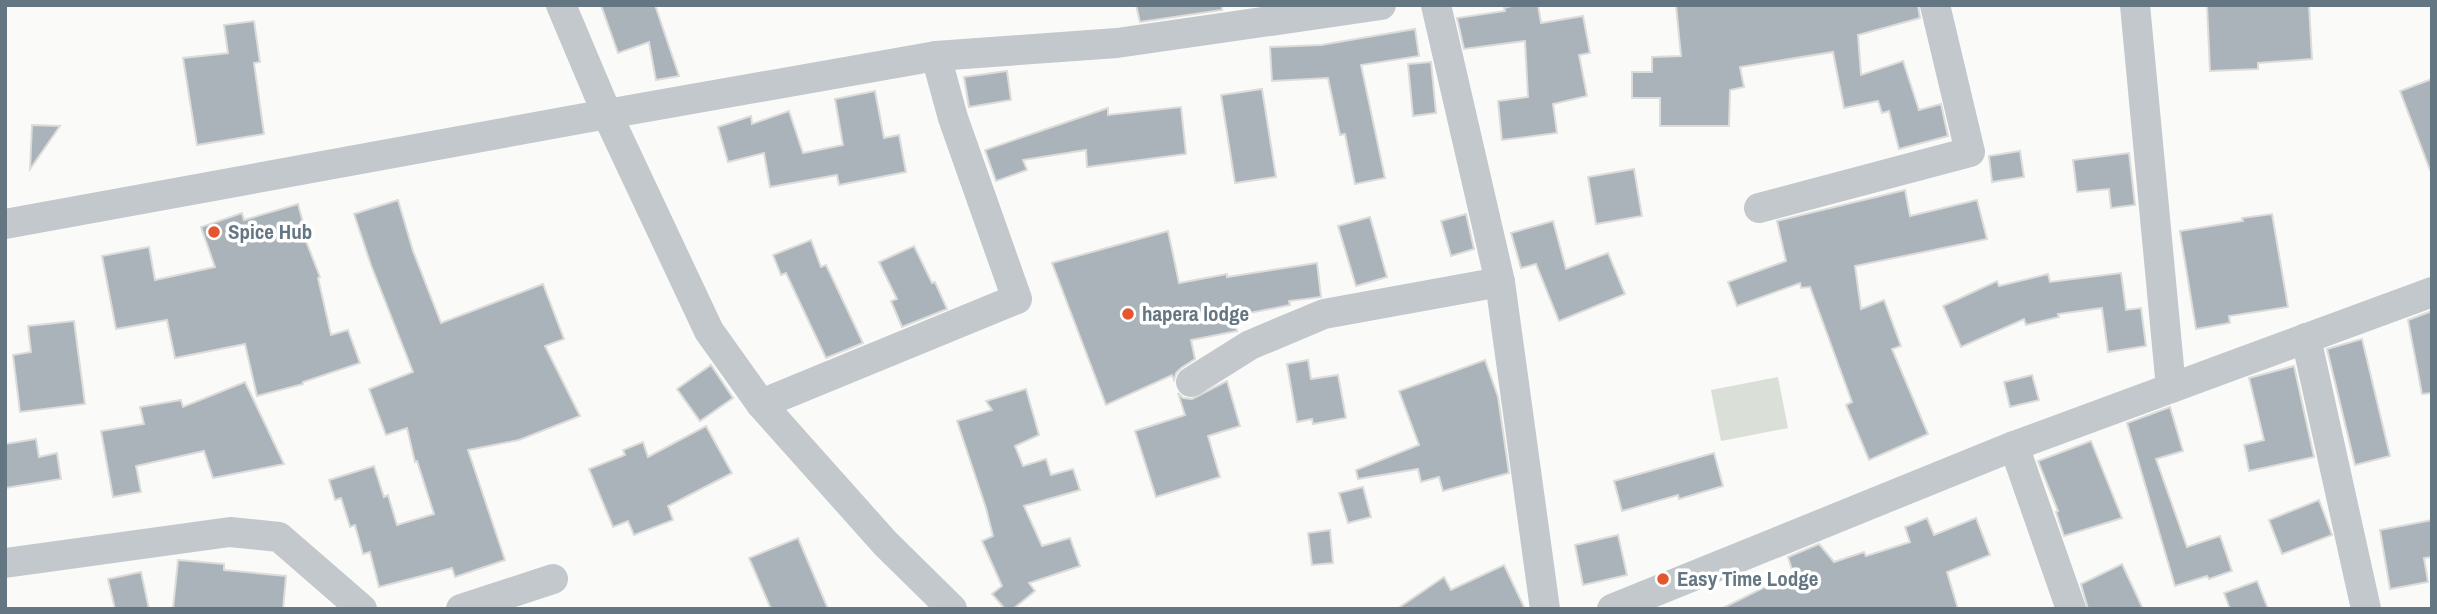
<svg xmlns="http://www.w3.org/2000/svg" width="2437" height="614" font-family="'Archivo Narrow',sans-serif">
<rect width="100%" height="100%" fill="#fafaf8"/>
<path fill="#dadfd7" d="M1778 377 1788 428 1721 441 1711 390Z"/>
<g fill="#aab3b9" stroke="#dcdcda" stroke-width="2">
<path d="M601 5H655L679 76 656 80 649 42 618 53Z"/>
<path d="M1136 5H1222V10L1140 22Z"/>
<path d="M1516 5H1538L1541 23 1583 16 1590 53 1579 55 1587 96 1553 104 1557 133 1502 140 1498 101 1528 97 1525 41 1464 49 1457 18 1505 11 1504 8Z"/>
<path d="M1676 5H1918L1920 18 1858 35 1861 75 1903 61 1919 110 1941 104 1948 136 1899 149 1889 111 1882 113 1878 101 1844 108 1833 52 1740 67 1744 87 1730 90 1729 126H1660V98H1632V72H1652V57L1681 56Z"/>
<path d="M2207 5H2309L2312 59 2258 63V69L2210 71Z"/>
<path d="M254 21 260 62 254 63 264 134 197 145 183 58 228 53 224 25Z"/>
<path d="M1415 29 1419 56 1361 65 1385 178 1355 184 1345 134 1340 135 1328 78 1272 81 1270 47 1321 45Z"/>
<path d="M1431 62 1436 113 1413 116 1408 64Z"/>
<path d="M1007 71 1011 100 969 107 964 77Z"/>
<path d="M2432 79V169L2430 170 2400 91Z"/>
<path d="M1262 89 1276 177 1235 183 1221 95Z"/>
<path d="M875 91 884 138 899 135 906 172 839 185 837 175 770 187 764 153 728 162 718 127 751 116 752 124 789 111 803 153 843 145 835 99Z"/>
<path d="M1181 107 1186 154 1087 167 1086 150 1023 160 1027 170 996 181 985 150 1108 108V115Z"/>
<path d="M32 125 60 126 30 169Z"/>
<path d="M2020 151 2024 177 1992 182 1989 156Z"/>
<path d="M2129 153 2135 205 2111 208 2109 189 2077 192 2073 160Z"/>
<path d="M1634 169 1642 216 1596 224 1588 177Z"/>
<path d="M1905 190 1910 216 1977 200 1987 239 1855 266 1861 309 1884 300 1901 346 1892 349 1928 434 1869 460 1846 405 1852 402 1810 287 1801 288 1800 283 1737 306 1728 282 1786 261 1777 221Z"/>
<path d="M398 200 413 251 441 323 543 284 564 339 545 346 580 416 519 440 468 450 505 560 455 577 452 568 379 587 370 552 363 554 355 525 350 527 341 498 335 500 329 480 374 466 384 497 388 495 397 525 434 514 417 461 415 462 407 428 386 435 369 389 413 372 371 265 354 214Z"/>
<path d="M298 204 308 241H306L320 277 318 278 331 335 348 330 360 363 303 382V384L257 396 245 344 175 358 167 320 116 329 102 256 149 247 155 280 215 267 201 227 242 213 244 220Z"/>
<path d="M1466 214 1474 249 1451 256 1441 221Z"/>
<path d="M2272 214 2288 307 2229 316 2230 323 2196 329 2180 231 2243 221 2242 218Z"/>
<path d="M1370 217 1387 277 1356 286 1338 226Z"/>
<path d="M1553 221 1566 269 1608 253 1625 294 1559 321 1536 264 1521 268 1511 233Z"/>
<path d="M1168 231 1179 283 1227 274V277L1317 263 1321 297 1289 301 1290 305 1234 316 1237 331 1191 340 1195 359 1181 368 1176 373 1174 380 1172 375 1106 405 1052 263Z"/>
<path d="M811 240 821 267 826 265 863 343 826 358 786 273 781 275 773 255Z"/>
<path d="M914 246 932 283 935 282 947 309 902 327 891 301 897 299 879 262Z"/>
<path d="M2121 273 2126 310 2141 308 2146 346 2108 352 2102 308 2058 314 2059 317 2026 325 2024 319 1961 347 1943 306 1997 281 1999 286 2048 274 2050 282Z"/>
<path d="M2432 311V393L2422 394 2408 320Z"/>
<path d="M74 321 85 404 20 412 13 355 31 352 28 326Z"/>
<path d="M2362 339 2390 456 2355 465 2327 349Z"/>
<path d="M1308 360 1311 379 1338 375 1346 418 1313 424 1312 419 1297 422 1287 364Z"/>
<path d="M1485 360 1498 397 1509 473 1443 491 1439 477 1421 482 1418 469 1358 479 1356 470 1419 445 1399 391Z"/>
<path d="M711 365 733 398 700 421 677 389Z"/>
<path d="M2294 366 2314 457 2249 471 2244 445 2264 440 2249 378Z"/>
<path d="M2032 375 2039 400 2010 407 2004 382Z"/>
<path d="M1227 381 1240 426 1208 436 1220 477 1156 497 1135 431 1185 415 1178 393 1183 398 1192 399Z"/>
<path d="M245 382 284 464 213 478 204 451 136 466 141 492 113 497 101 431 144 424 140 407 181 400 183 407Z"/>
<path d="M1026 389 1039 435 1015 446 1023 466 1046 459 1051 475 1073 469 1080 490 1024 506 1042 546 1070 538 1080 566 1029 583 1035 591 1013 609H1005L992 594 1002 586 982 541 993 536 986 508 957 421 992 410 986 401Z"/>
<path d="M2170 407 2183 451 2156 459 2187 547 2220 536 2232 571 2209 579 2207 576 2175 586 2127 423Z"/>
<path d="M706 426 732 473 668 506 673 520 634 535 628 521 613 527 589 469 625 455 623 450 643 442 648 457Z"/>
<path d="M36 439 39 457 57 453 61 479 5 488V444Z"/>
<path d="M2091 441 2122 518 2064 536 2056 512 2058 511 2038 461Z"/>
<path d="M1714 453 1723 486 1679 499 1678 495 1622 511 1614 481Z"/>
<path d="M1363 487 1371 517 1348 523 1339 493Z"/>
<path d="M2319 500 2332 535 2282 554 2269 520Z"/>
<path d="M1927 518 1934 535 1976 518 1990 555 1947 572 1958 609H1721L1793 573 1788 557 1819 544 1834 562 1864 552 1866 556 1910 542 1905 527Z"/>
<path d="M2432 520V557L2424 558 2428 582 2390 589 2380 530Z"/>
<path d="M1330 530 1333 563 1312 565 1308 533Z"/>
<path d="M1618 535 1627 575 1583 585 1575 545Z"/>
<path d="M798 538 828 609H771L749 558Z"/>
<path d="M178 560 224 564V570L286 576 283 609H173Z"/>
<path d="M2122 564 2143 609H2088L2081 584Z"/>
<path d="M1504 565 1525 609H1397L1444 577 1451 590Z"/>
<path d="M141 572 149 609H115L108 579Z"/>
<path d="M2257 581 2268 609H2230L2224 593Z"/>
</g>
<g fill="none" stroke-linecap="round" stroke-linejoin="round">
<g stroke="#c3c8cc" stroke-width="30">
<path d="M561 5 607 114 709 331 761 404 885 543 952 609"/>
<path d="M1436 5 1500 282 1545 609"/>
<path d="M2135 5 2171 388"/>
<path d="M1759 208 1970 152 1935 5"/>
<path d="M5 224 607 114 936 56 1117 43 1381 5"/>
<path d="M2306 338 2366 609"/>
<path d="M1191 382 1250 345 1324 314 1500 282"/>
<path d="M761 404 1017 299 953 118 936 56"/>
<path d="M2014 446 2071 609"/>
<path d="M5 563 230 532 279 537 362 609"/>
<path d="M461 609 553 579"/>
<path d="M1612 609 2014 446 2432 292"/>
</g>
</g>
<g fill="#e4572e" stroke="#fff" stroke-width="2.5">
<circle cx="214" cy="232" r="7"/>
<circle cx="1128" cy="314" r="7"/>
<circle cx="1663" cy="579" r="7"/>
</g>
<g text-anchor="middle" stroke-width="7" stroke-linejoin="round" paint-order="stroke">
<g font-size="21" font-weight="bold" fill="#657683" stroke="#fff" text-anchor="start">
<text x="228" y="239">Spice Hub</text>
<text x="1142" y="321">hapera lodge</text>
<text x="1677" y="586">Easy Time Lodge</text>
</g>
</g>
<rect width="2437" height="614" fill="none" stroke="#657683" stroke-width="14"/>
</svg>
